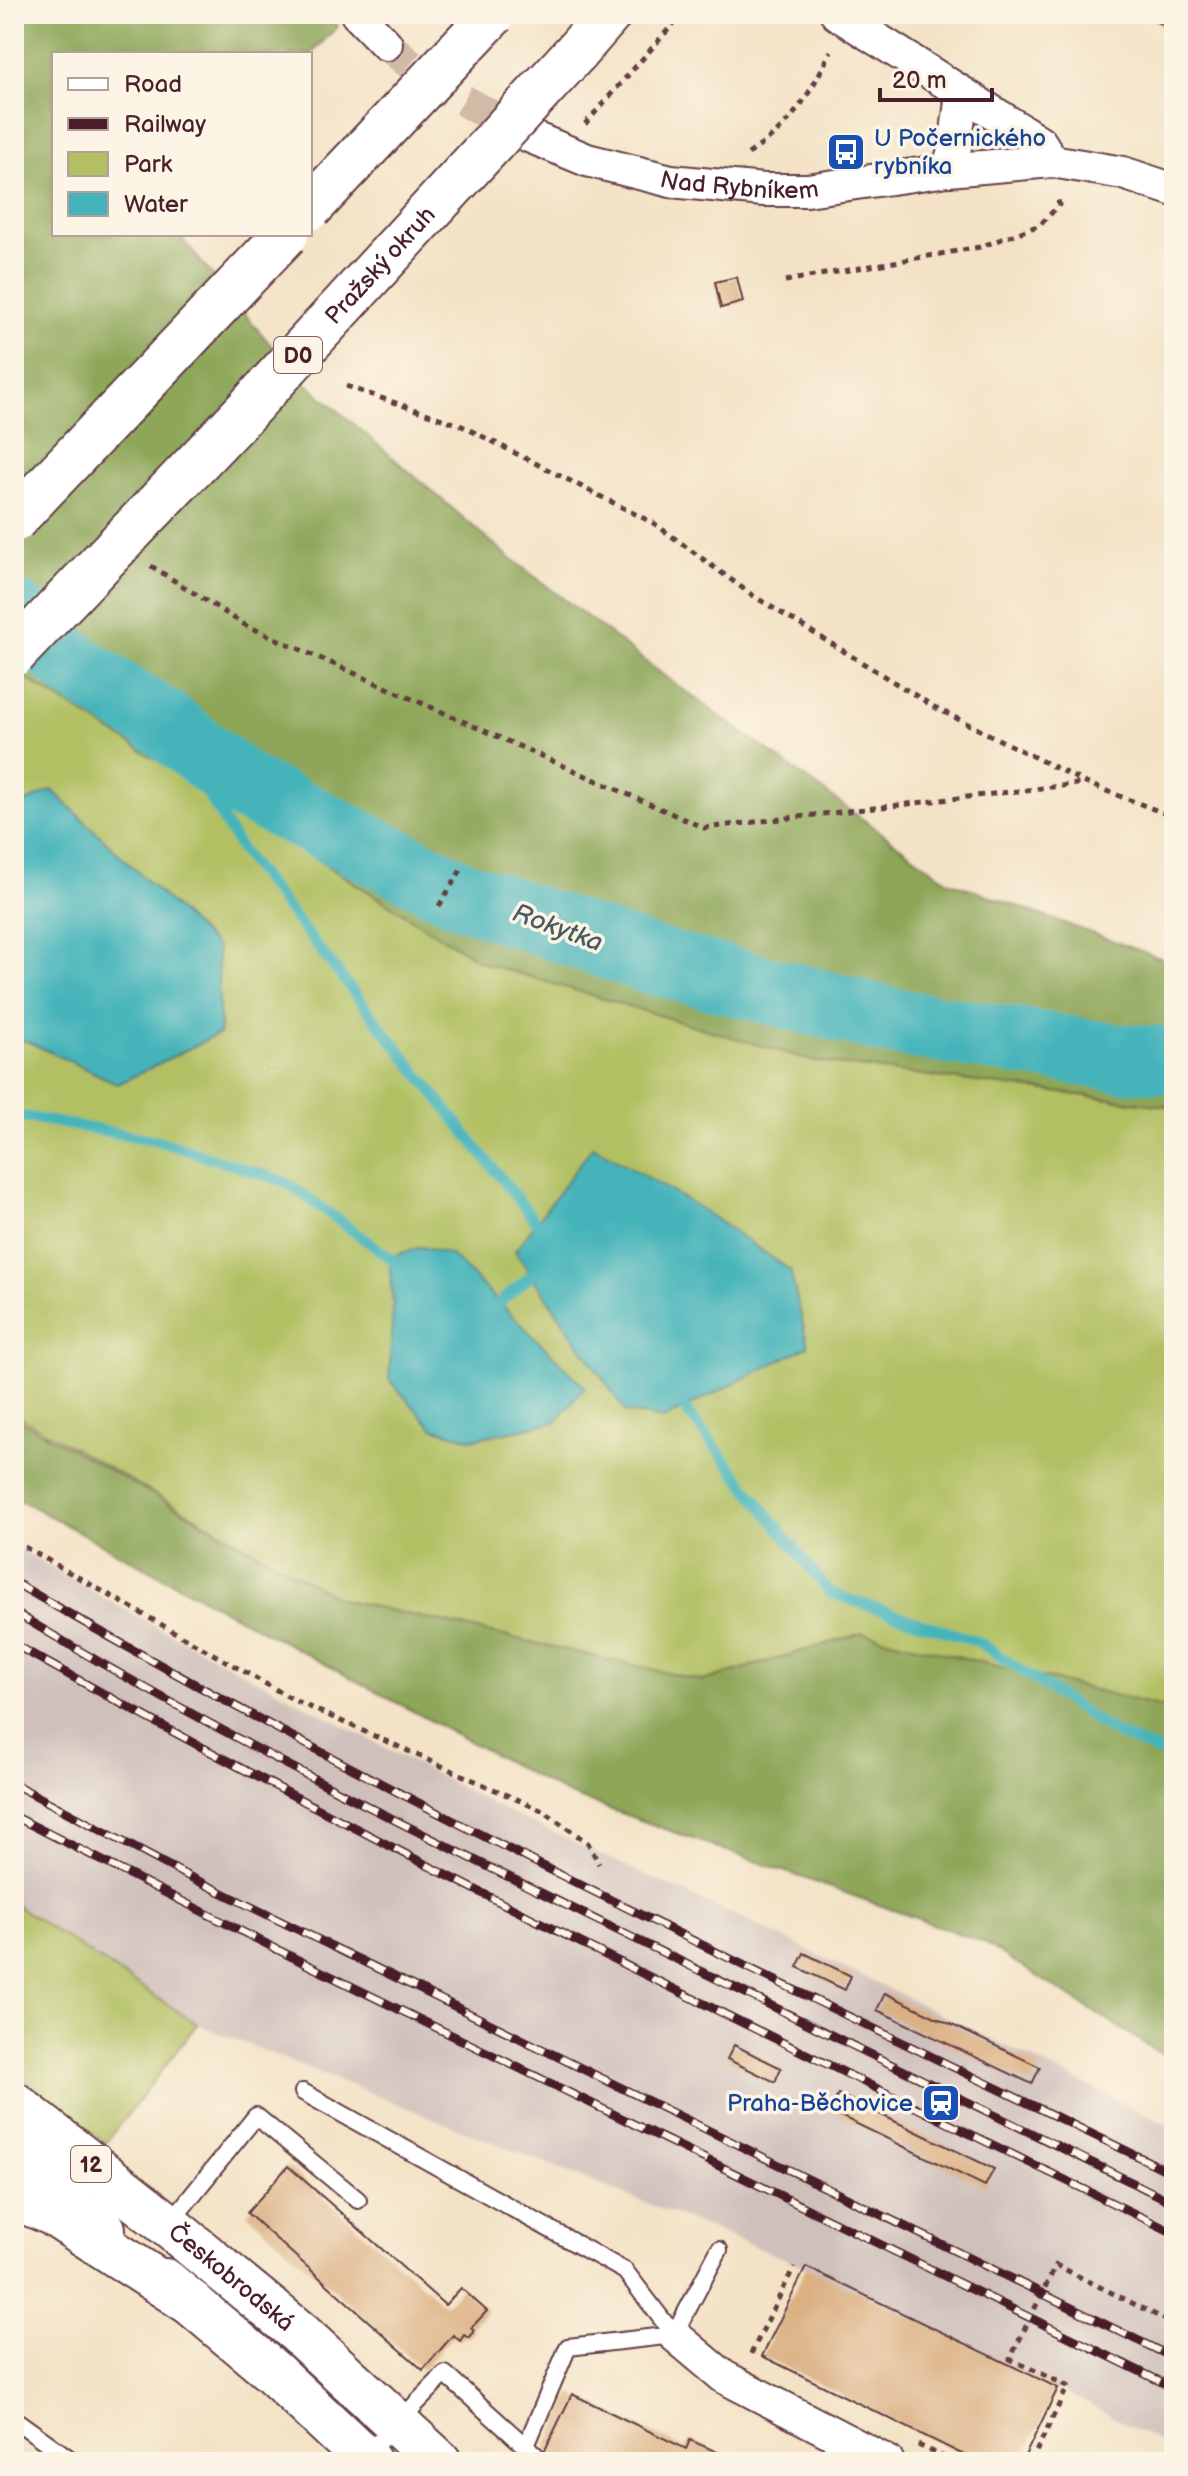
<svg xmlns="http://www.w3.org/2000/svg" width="1188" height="2476" font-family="'Balsamiq Sans',sans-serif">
<rect width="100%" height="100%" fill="#fcf5e5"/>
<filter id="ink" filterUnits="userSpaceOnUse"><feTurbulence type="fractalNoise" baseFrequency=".0125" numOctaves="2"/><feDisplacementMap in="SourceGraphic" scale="16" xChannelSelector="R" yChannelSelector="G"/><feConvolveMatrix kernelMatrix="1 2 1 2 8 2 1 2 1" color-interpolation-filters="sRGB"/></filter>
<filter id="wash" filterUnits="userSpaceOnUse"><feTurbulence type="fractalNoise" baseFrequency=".006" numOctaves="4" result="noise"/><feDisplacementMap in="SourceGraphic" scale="32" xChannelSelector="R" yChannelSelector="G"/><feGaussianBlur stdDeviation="1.8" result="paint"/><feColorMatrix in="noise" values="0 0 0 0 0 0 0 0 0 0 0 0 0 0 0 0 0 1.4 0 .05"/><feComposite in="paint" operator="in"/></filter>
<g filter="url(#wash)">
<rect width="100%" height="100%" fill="#f3e2c5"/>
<path fill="#cfc0bb" d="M14 1546 116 1605 507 1812 788 1940 1174 2128V2450L1058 2388 806 2267 197 2024 14 1903Z"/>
<g fill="#b2c063" stroke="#7e7047" stroke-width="2" fill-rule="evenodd">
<path d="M14 671 812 1061 1174 1107V1710L863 1633 703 1681 340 1599 14 1414V1039L27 1041 118 1084 220 1033 217 948 52 790 14 808ZM389 1257 555 1422 471 1439 433 1428 393 1304Z"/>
<path d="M14 1904 197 2024 106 2143 14 2071Z"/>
</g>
<g fill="#8da659" stroke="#6c6242" stroke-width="2">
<path d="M14 14H329L338 26 310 55 54 54V234H178L294 373 509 557 663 675 948 881 1174 963V1107L812 1061 483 963 14 671Z"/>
<path d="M14 1417 340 1599 703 1681 863 1633 1174 1710V2062L983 1942 567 1794 14 1497Z"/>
</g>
<g fill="#44b4ba" stroke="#476a72" stroke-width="2">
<path d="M52 790 217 948 220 1033 118 1084 27 1041 14 1039V808Z"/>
<path d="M593 1146 695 1205 790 1270 808 1346 664 1419 626 1412 515 1251Z"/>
<path d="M421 1247 451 1255 585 1387 555 1422 471 1439 433 1428 389 1380 393 1304 389 1257Z"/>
</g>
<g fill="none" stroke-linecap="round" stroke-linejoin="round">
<g stroke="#44b4ba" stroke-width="11">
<path d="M165 724 243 853 544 1232"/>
<path d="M14 1115 156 1140 286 1182 389 1257 397 1267"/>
<path d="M490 1311 541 1267"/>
<path d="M677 1399 830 1593 979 1642 1115 1733 1174 1758"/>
</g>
<path stroke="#44b4ba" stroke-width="68" d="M14 614 78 669 165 724 246 788 457 892 646 959 890 1021 1119 1058 1174 1060"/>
</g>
<g id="blocks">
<g fill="#dbb184">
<path d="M1144 14H1171L1164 26Z"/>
<path d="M737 277 743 302 721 308 715 282Z"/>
<path d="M804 1953 851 1976 845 1990 797 1967Z"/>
<path d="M885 1993 1040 2067 1032 2084 877 2010Z"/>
<path d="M734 2045 781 2068 775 2082 727 2059Z"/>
<path d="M838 2094 994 2169 985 2186 830 2111Z"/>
<path d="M288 2166 445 2305 461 2288 487 2311 471 2328 474 2331 468 2338 464 2335 460 2341 453 2335 423 2370 247 2213Z"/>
<path d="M806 2267 1058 2388 1022 2462H978L762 2356Z"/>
<path d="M572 2394 686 2449 690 2440 740 2462H559L543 2454Z"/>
</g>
</g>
</g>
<g filter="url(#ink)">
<use href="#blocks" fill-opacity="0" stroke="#633c42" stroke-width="2"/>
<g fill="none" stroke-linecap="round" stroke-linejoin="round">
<path stroke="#d1bba6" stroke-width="32" stroke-dasharray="32 16" stroke-linecap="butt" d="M386 44 436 85 527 136"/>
<g stroke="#633c42" stroke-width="20">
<g id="lane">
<path d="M303 2092 625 2271 674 2335 568 2347 526 2446"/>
<path d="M169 2224 256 2116 358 2200"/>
<path d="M674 2335 719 2250"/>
<path d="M14 2419 74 2462"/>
<path d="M365 2456 445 2374 543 2462"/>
</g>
</g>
<g stroke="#633c42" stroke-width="36">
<g id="street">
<path d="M357 14 386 44"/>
<path d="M837 14 1040 142 1052 161"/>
<path id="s1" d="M529 136 587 160 671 181 764 190H807L948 170 1052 161 1123 173 1174 190"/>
<path d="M948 170 955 147 962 94"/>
<path d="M674 2335 724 2377 888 2462"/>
</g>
</g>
<g stroke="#633c42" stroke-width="48">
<g id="primary">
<path id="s2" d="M14 2104 168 2225 298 2332 439 2462"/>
<path d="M14 2159 103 2229"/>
<path d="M165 2281 273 2372 369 2462"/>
</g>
</g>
<g stroke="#633c42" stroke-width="48">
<g id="highway">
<path d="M576 52 609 14"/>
<path d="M14 2197 52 2213 193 2304"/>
</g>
</g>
<g stroke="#633c42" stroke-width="5" stroke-dasharray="6 6" stroke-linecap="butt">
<path d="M585 124 682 14"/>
<path d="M748 154C793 125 808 97 831 51"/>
<path d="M785 281 980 247 1040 225 1059 205 1057 195"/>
<path d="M346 386 460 425 655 524 752 595 936 708 1086 783 1174 817"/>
<path d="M151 566 245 625 704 828 1086 783"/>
<path d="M439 906 462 868"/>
<path d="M14 1541 296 1701 545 1812 588 1843 599 1864"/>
<path d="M751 2354 794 2267"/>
<path d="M918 2445 954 2462"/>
<path d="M1031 2462 1068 2386 1010 2359 1056 2265 1174 2324"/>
</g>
<use href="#lane" stroke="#fff" stroke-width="16"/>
<use href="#street" stroke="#fff" stroke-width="32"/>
<use href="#primary" stroke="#fff" stroke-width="44"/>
<use href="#highway" stroke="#fff" stroke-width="44"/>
<g stroke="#4a1f2b" stroke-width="9">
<g id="rail">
<path d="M14 1582C389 1801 784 1984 1174 2174"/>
<path d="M14 1612C212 1731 420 1834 627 1935 809 2025 992 2113 1174 2203"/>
<path d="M14 1644C392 1857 784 2043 1174 2233"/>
<path d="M14 1784 182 1873 1174 2358"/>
<path d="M14 1816 308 1965 1174 2388"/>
</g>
</g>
<use href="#rail" stroke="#fcf5e5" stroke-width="6" stroke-dasharray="18" stroke-linecap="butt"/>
<g stroke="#633c42" stroke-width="48" stroke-linecap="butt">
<g id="highway-bridge">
<path d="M310 208 493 14"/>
<path d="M14 520 286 234"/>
<path id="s3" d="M14 654 245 412 576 52"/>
</g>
</g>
<use href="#highway-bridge" stroke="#fff" stroke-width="44"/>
</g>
</g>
<defs>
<g id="bus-square" transform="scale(2)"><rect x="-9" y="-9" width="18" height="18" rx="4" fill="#1a4fb4" stroke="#fcf5e5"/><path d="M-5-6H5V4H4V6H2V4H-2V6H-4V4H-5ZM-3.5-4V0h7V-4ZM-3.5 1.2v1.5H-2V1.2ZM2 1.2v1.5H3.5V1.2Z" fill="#fff"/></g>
<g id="station-square" transform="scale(2)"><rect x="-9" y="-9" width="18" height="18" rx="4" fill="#1a4fb4" stroke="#fcf5e5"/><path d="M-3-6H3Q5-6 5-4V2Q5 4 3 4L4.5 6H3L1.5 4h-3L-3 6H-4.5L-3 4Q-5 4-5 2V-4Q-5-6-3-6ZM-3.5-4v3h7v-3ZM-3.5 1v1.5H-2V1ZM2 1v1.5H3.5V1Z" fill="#fff"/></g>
</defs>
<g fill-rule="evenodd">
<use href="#bus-square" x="846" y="152"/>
<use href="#station-square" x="941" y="2103"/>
</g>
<g text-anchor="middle" stroke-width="7" stroke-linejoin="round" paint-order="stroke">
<g fill="#fcf5e5" stroke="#7f5f63" stroke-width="2">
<rect x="274" y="337" width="48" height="36" rx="6"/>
<rect x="71" y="2146" width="40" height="36" rx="6"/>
</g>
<g font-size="22" font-weight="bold" fill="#4a1f2b">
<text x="298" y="363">D0</text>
<text x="91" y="2172">12</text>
</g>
<g font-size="24" fill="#164399" stroke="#fcf5e5" text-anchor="start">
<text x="874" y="146">U Počernického<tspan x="874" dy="28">rybníka</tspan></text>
<text x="913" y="2111" text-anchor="end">Praha-Běchovice</text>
</g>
<g font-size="24" fill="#4a1f2b" stroke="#fcf5e5">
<text dy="8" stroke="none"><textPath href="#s1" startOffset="218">Nad Rybníkem</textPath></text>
<text dy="8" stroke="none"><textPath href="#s3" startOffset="534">Pražský okruh</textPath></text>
<text dy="8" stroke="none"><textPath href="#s2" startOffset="278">Českobrodská</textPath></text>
</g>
<g font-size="26" font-style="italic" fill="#485b64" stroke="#fcf5e5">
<text transform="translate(558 927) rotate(20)" y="9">Rokytka</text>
</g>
</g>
<rect width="1188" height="2476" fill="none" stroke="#fcf5e5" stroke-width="48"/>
<rect x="52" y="52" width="260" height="184" fill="#fcf5e5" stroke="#b59f9b" stroke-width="2"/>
<rect x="68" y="78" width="40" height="12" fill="#ffffff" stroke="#b59f9b" stroke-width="2"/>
<text x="124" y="92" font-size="24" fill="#4a1f2b">Road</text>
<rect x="68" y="118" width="40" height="12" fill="#4a1f2b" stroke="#b59f9b" stroke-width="2"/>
<text x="124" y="132" font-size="24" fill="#4a1f2b">Railway</text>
<rect x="68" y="152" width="40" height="24" fill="#b2c063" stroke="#b59f9b" stroke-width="2"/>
<text x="124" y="172" font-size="24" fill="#4a1f2b">Park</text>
<rect x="68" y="192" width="40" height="24" fill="#44b4ba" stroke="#b59f9b" stroke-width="2"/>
<text x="124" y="212" font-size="24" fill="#4a1f2b">Water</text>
<path d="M880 88v12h112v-12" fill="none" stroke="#4a1f2b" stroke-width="4"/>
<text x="892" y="88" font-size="24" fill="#4a1f2b" stroke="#fcf5e5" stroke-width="6" paint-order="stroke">20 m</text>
</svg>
